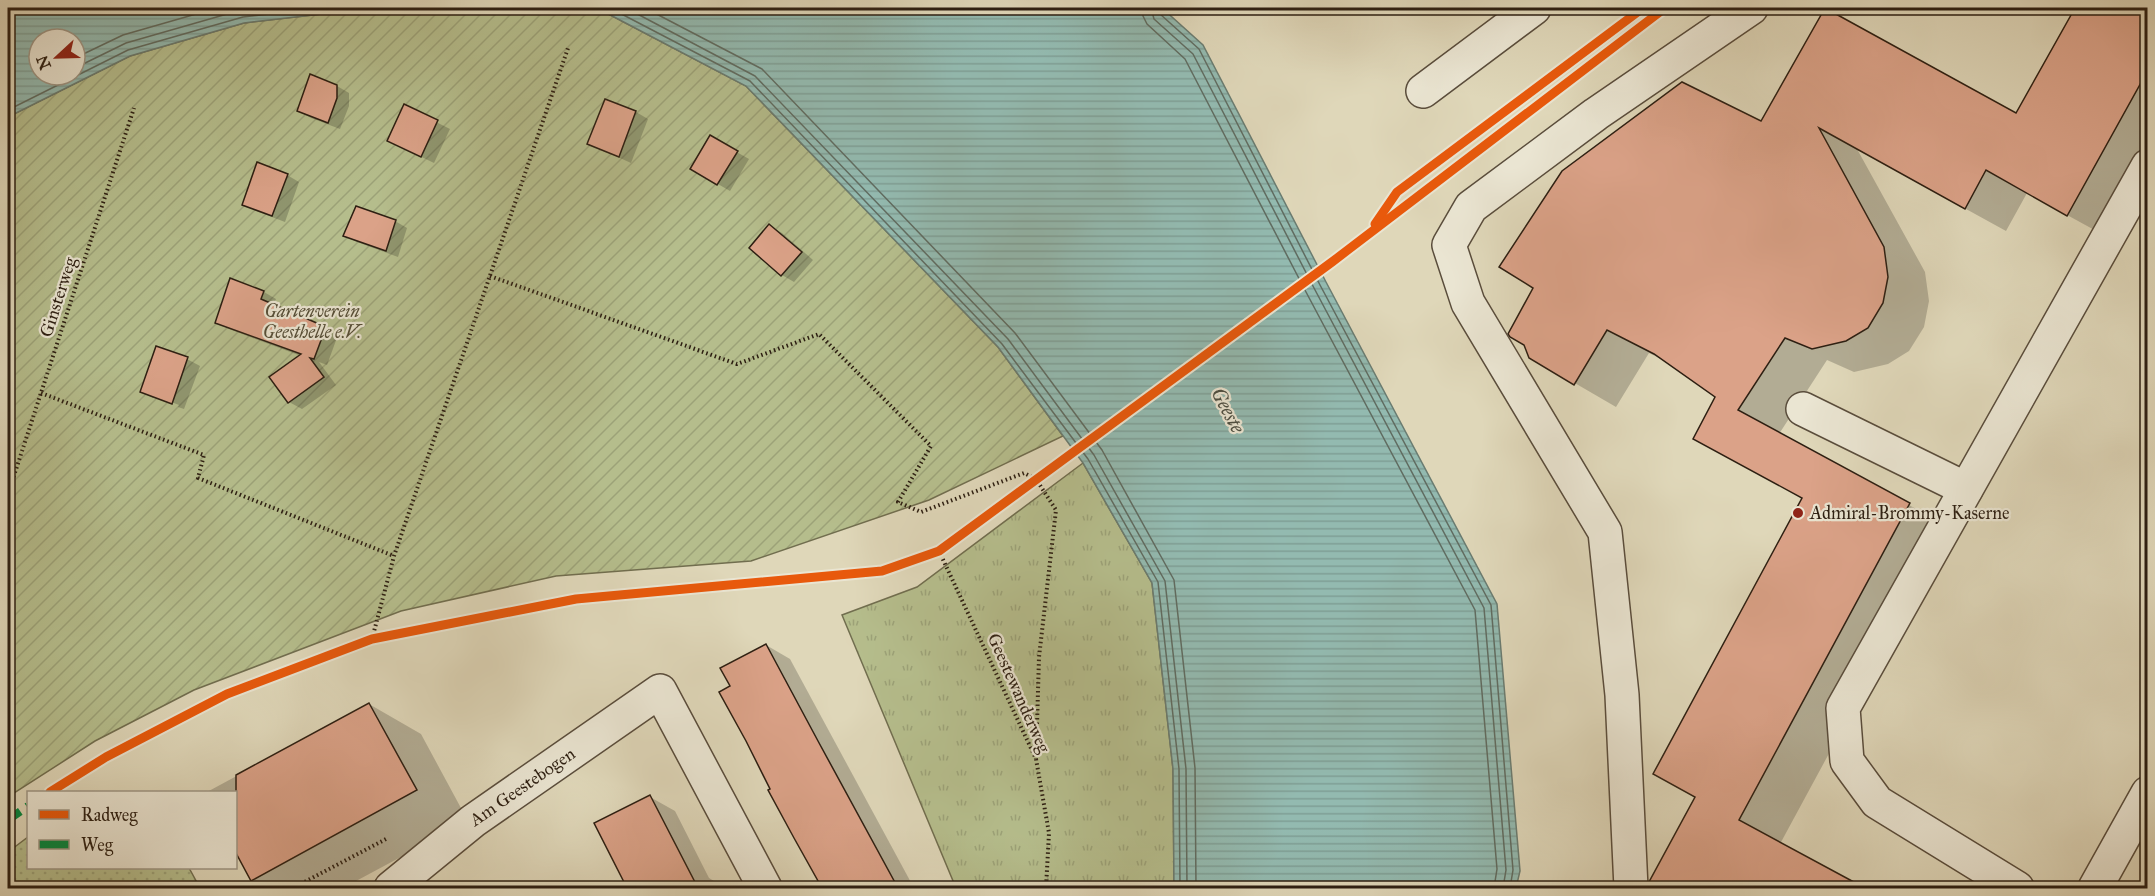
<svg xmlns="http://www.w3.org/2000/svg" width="2155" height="896" font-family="'IM FELL Great Primer',serif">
<defs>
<pattern id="grass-dots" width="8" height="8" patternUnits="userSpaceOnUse" patternTransform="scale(1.5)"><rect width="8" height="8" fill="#b5bd8c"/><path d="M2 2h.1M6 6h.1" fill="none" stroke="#9ca278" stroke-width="1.8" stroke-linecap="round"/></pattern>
<pattern id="park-tufts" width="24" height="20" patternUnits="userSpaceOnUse" patternTransform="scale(1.5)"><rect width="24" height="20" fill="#b5bd8c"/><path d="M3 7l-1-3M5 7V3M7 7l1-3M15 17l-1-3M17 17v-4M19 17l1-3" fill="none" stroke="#9ca278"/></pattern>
<pattern id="garden-furrows" width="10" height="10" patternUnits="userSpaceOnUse" patternTransform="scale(1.5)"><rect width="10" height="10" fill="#b5bd8c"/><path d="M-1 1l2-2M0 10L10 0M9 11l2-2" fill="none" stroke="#9ca278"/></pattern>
<pattern id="water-rules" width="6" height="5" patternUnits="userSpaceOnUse" patternTransform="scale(1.5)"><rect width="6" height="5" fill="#93bab0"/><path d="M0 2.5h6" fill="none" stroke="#7f9f96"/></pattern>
</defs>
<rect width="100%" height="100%" fill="#dfd7b9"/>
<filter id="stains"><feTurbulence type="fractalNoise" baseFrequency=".00333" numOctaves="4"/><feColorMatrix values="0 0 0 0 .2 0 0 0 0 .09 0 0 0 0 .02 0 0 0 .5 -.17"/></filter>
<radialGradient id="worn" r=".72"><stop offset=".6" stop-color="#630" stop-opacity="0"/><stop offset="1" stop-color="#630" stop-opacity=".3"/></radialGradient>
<path fill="url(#grass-dots)" stroke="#716e4f" stroke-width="1.5" d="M28 837V868H189L200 888H8V852Z"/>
<path fill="url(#park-tufts)" stroke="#716e4f" stroke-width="1.5" d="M1083 463 1152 583 1173 769 1174 888H956L842 615 917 587Z"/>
<path fill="url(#garden-furrows)" stroke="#716e4f" stroke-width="1.5" d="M374 8H597L746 86 998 347 1063 436 929 500 751 561 556 576 401 611 194 690 95 741 8 797V117L130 56 244 23Z"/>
<g fill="url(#water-rules)" stroke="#6a7c71" stroke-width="1.5" fill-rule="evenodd">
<path d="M8 8H374L244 23 130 56 8 117ZM39 39H75V75H39Z"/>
<path d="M597 8H1162L1203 45 1326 282 1497 604 1520 871 1516 888H1174L1173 769 1152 583 1083 463 998 347 746 86Z"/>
</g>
<g fill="#0003">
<path d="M2077 8H2148V168L2109 238 2027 193 2006 231 1857 149 1925 272 1929 301 1924 327 1909 351 1888 364 1854 372 1827 360 1779 434 1951 528 1780 844 1861 888H1667L1652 880 1697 797 1804 499 1717 397 1669 363 1649 353 1616 407 1530 357 1762 123 2017 115Z"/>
<path d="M337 86 349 93V106L340 129 311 118 298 111Z"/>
<path d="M606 101 636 112 648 119 631 163 589 144Z"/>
<path d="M404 106 450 129 434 163 401 147Z"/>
<path d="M710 137 749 159 730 191 692 169Z"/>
<path d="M287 175 299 182 285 222 256 211 244 204Z"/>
<path d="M395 221 407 228 398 257 357 242 344 235Z"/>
<path d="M770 226 782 233 813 260 794 282 782 275Z"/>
<path d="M231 280 264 292 276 299 273 306 338 335 327 365 319 362 336 385 302 409 289 402 301 356 229 329 217 322Z"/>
<path d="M187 359 200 366 184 409 178 407 179 405 153 395V398L142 392Z"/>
<path d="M766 645 790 659 914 888H822L772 789 732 687Z"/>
<path d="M369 704 421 734 468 821 343 888H267L252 880 236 850V792H207Z"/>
<path d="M650 797 675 811 709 878 719 884 722 888H629L596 824Z"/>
<path d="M2148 867V888H2136Z"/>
</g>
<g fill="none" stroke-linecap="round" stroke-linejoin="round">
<g stroke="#606c61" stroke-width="1.5">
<path d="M610 8 750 81 1002 344 1088 459 1158 582 1179 769 1180 888"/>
<path d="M626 8 755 76 1008 339 1094 455 1165 581 1186 769 1187 888"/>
<path d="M645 8 762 69 1015 333 1102 450 1174 580 1195 768 1196 888"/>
<path d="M1142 8 1143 16 1147 24 1185 59 1306 292 1475 610 1497 869 1494 888"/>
<path d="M1151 8 1154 19 1193 54 1314 288 1484 608 1506 870 1503 888"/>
<path d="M1158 8 1160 14 1199 49 1320 285 1491 605 1513 870 1510 888"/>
<path d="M75 58 123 35 217 8"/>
<path d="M75 68 126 43 241 10 261 8"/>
<path d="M8 110 128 50 243 17 324 8"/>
</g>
</g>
<g fill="#dba288" stroke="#2d1f12" stroke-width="1.5">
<path d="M1825 8 2016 113 2075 8H2148V70L2067 216 1986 170 1965 209 1819 128 1884 247 1888 277 1883 303 1868 328 1846 341 1812 349 1785 338 1738 410 1910 503 1739 820 1865 888H1650L1649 882 1695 797 1653 774 1802 498 1693 439 1715 397 1654 354 1607 330 1574 385 1529 358 1524 345 1510 337 1508 334 1533 288 1499 267 1562 171 1682 82 1761 121Z"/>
<path d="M310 74 337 85V98L328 123 297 111Z"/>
<path d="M605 99 636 111 619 157 587 144Z"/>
<path d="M404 104 438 120 421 157 387 141Z"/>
<path d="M710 135 738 151 717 185 690 169Z"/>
<path d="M257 162 288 174 272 216 242 205Z"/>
<path d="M356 206 396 220 386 251 343 236Z"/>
<path d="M769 224 802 252 781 276 749 248Z"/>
<path d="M230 278 264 291 261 299 326 327 314 359 310 358 324 377 288 403 269 377 301 354 215 323Z"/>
<path d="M156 346 188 357 172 404 140 392Z"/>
<path d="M766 644 818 741 898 888H822L794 838 768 790 770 789 746 741 719 692 730 686 720 668Z"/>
<path d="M369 703 417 790 251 881 236 853V775Z"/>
<path d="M650 795 698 888H627L594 823Z"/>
</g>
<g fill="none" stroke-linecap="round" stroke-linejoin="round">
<g stroke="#5a4d3c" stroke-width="36">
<g id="minor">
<path d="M1423 91 1534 8"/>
<path d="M1803 409 1966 489"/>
<path id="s1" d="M391 888 473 821 660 691 765 888"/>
<path d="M1631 888 1622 695 1605 532 1468 303 1449 245 1471 207 1596 114 1751 8"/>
<path d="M2017 888 1877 802 1847 761 1843 708 2148 166"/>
<path d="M2095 888 2148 793"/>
</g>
</g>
<g stroke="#2d1f12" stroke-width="4" stroke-dasharray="1.5 3" stroke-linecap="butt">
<path d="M490 276 737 364 819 334 931 446 898 502 921 512 1024 473 1036 479 1056 510 1039 657 1036 759"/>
<path d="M41 393 204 455 198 478 394 556"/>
<path d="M8 494 134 108"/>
<path d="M939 551 1036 759 1049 833 1046 888"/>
<path d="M372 639 394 556 568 48"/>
<path d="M293 888 388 838"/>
</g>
<use href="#minor" stroke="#eae5d2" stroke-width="33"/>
<path stroke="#00873e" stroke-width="8" stroke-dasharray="15 8" stroke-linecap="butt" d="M8 820 28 806"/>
<g stroke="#eae5d2" stroke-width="13">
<g id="cycleway">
<path d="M1375 224 1397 192 1643 8"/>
<path d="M50 792 106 757 227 694 372 639 576 599 882 571 939 551 1332 262 1665 8"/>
</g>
</g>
<use href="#cycleway" stroke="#e8590c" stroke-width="9"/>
</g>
<circle fill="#8f2418" stroke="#eae5d2" stroke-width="2" cx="1798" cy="513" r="6"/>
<g text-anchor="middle" stroke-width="4.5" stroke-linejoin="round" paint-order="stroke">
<g font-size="18" fill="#2d1f12" stroke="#eae5d2">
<text transform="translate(58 297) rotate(-72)" y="6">Ginsterweg</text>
<text transform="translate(1019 693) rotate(66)" y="6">Geestewanderweg</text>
<text dy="6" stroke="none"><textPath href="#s1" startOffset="166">Am Geestebogen</textPath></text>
</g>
<g font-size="18" font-style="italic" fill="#564e37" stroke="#eae5d2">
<text x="312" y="317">Gartenverein<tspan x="312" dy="21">Geesthelle e.V.</tspan></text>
</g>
<g font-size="18" fill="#2d1f12" stroke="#eae5d2" text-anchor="start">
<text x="1810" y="519">Admiral-Brommy-Kaserne</text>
</g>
<g font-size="20" font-style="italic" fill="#4c4e41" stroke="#eae5d2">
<text transform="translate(1228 410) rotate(62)" y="7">Geeste</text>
</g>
</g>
<rect width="2155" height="896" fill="none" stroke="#dfd7b9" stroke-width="30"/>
<rect x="9" y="9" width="2137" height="878" fill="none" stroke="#2d1f12" stroke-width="3"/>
<rect x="15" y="15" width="2125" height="866" fill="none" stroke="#2d1f12" stroke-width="1.5"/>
<rect x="27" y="791" width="210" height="78" fill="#eae5d2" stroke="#9e9685" stroke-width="1.5"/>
<rect x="39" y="810" width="30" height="9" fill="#e8590c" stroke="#9e9685" stroke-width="1.5"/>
<text x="81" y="821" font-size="18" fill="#2d1f12">Radweg</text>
<rect x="39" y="840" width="30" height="9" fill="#00873e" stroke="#9e9685" stroke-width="1.5"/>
<text x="81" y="851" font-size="18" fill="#2d1f12">Weg</text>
<g transform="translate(57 57) rotate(248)"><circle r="28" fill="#eae5d2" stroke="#9e9685" stroke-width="1.5"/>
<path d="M0-4.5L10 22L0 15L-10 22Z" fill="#8f2418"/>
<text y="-9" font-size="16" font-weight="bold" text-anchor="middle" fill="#2d1f12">N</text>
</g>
<rect width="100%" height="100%" filter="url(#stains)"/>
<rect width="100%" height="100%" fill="url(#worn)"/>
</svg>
